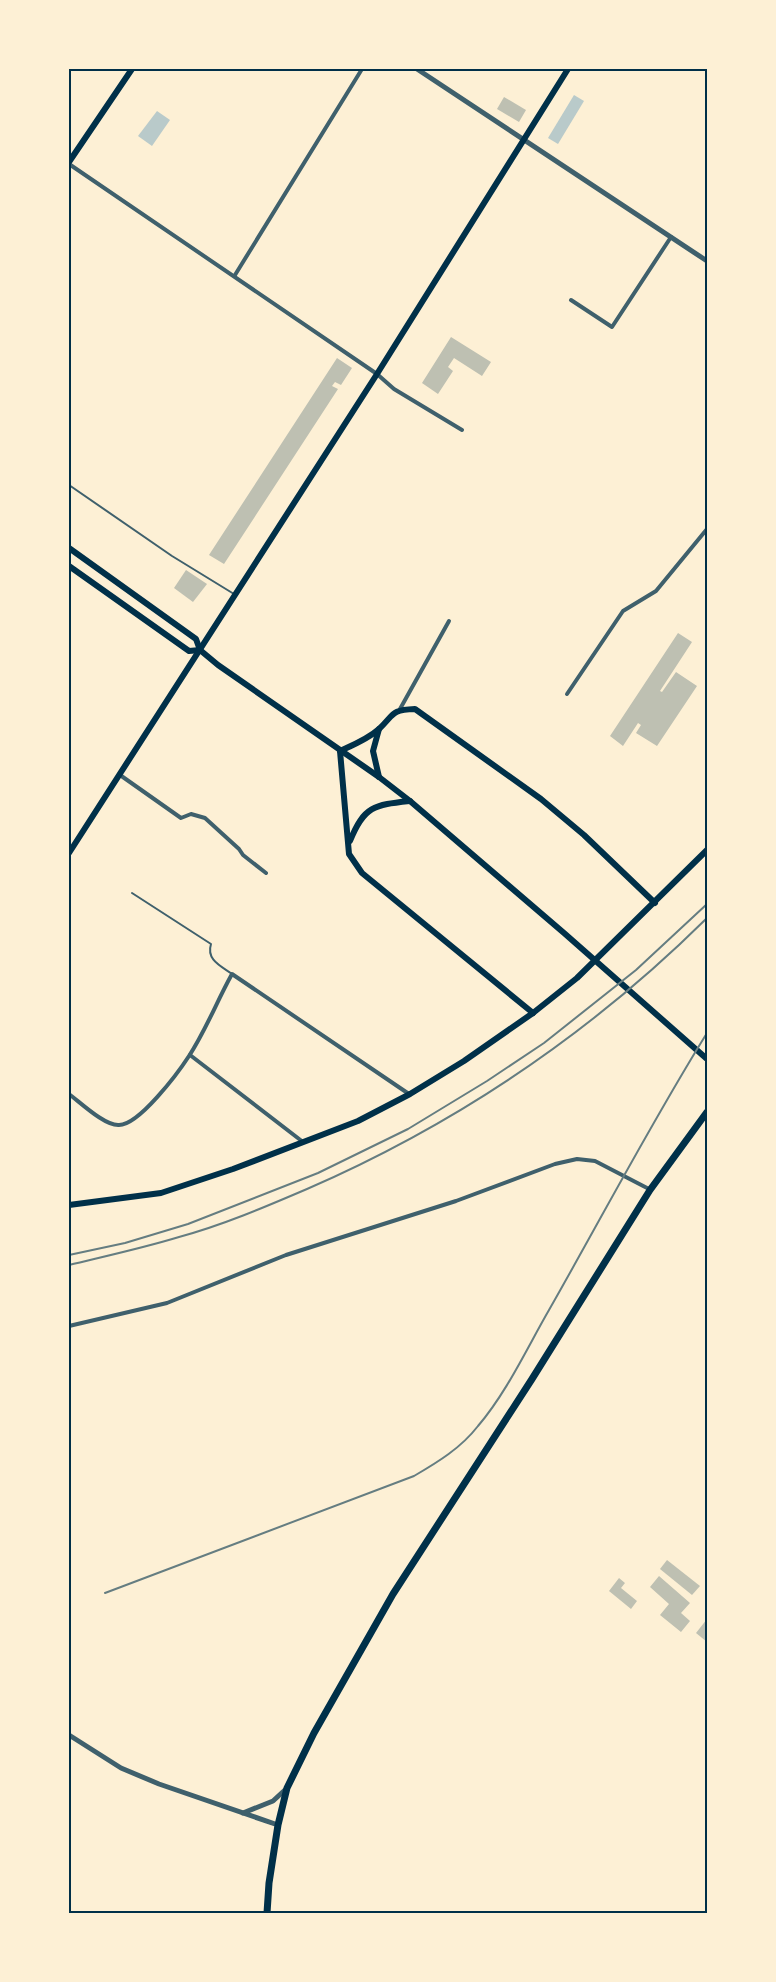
<svg xmlns="http://www.w3.org/2000/svg" width="776" height="1982" font-family="'Sofia Sans Condensed',sans-serif">
<rect width="100%" height="100%" fill="#fdf0d5"/>
<g fill="#b9caca">
<path d="M574 95 584 101 558 144 548 138Z"/>
<path d="M157 111 170 120 152 146 138 136Z"/>
</g>
<g fill="#bec0b2">
<path d="M504 97 526 110 519 122 497 109Z"/>
<path d="M451 337 491 362 482 376 454 358 448 367 453 371 438 394 422 383Z"/>
<path d="M337 358 352 368 341 385 335 382 332 386 338 389 224 564 209 555Z"/>
<path d="M186 570 207 584 193 602 174 588Z"/>
<path d="M678 633 692 642 660 691 662 692 676 672 697 686 657 746 636 733 641 725 638 723 623 746 610 736Z"/>
<path d="M667 1560 700 1586 692 1595 660 1569Z"/>
<path d="M659 1576 690 1603 681 1613 690 1621 681 1632 660 1615 669 1604 650 1587Z"/>
<path d="M619 1578 625 1583 621 1588 637 1601 631 1609 609 1591Z"/>
<path d="M707 1619V1642L696 1633Z"/>
</g>
<g fill="none" stroke-linecap="round" stroke-linejoin="round">
<g stroke="#3f606c" stroke-width="2">
<path d="M69 485 172 556 234 594"/>
<path d="M132 893 211 944C206 960 221 966 232 974"/>
</g>
<g stroke="#3f606c" stroke-width="4">
<path d="M69 164 377 374 394 389 462 430"/>
<path d="M235 275 362 69"/>
<path d="M571 300 612 327 671 237"/>
<path d="M567 694 623 611 656 591 707 529"/>
<path d="M400 709 449 621"/>
<path d="M120 775 181 818 191 814 205 818 239 849 243 855 266 873"/>
<path d="M190 1055 303 1142"/>
<path d="M69 1094C81 1103 105 1126 119 1125 139 1125 178 1073 189 1056 206 1030 217 1001 232 974L409 1094"/>
<path d="M69 1326 167 1303 286 1255 456 1201 555 1164 577 1159 595 1161 649 1189"/>
</g>
<g stroke="#3f606c" stroke-width="5">
<path d="M417 69 707 261"/>
<path d="M69 1735 121 1768 159 1784 278 1825"/>
<path d="M243 1813 273 1801 286 1789"/>
</g>
<g stroke="#003049" stroke-width="6">
<path d="M69 162 132 69"/>
<path d="M69 548 196 639 200 650 218 665 379 777 410 801 564 933 707 1059"/>
<path d="M69 566 189 651 200 650"/>
<path d="M340 751C353 745 368 739 379 729 395 714 390 710 415 709L541 799 584 835 655 903"/>
<path d="M340 751 349 854 362 873 533 1013"/>
<path d="M379 777 373 751 379 729"/>
<path d="M350 841C364 806 374 805 410 801"/>
<path d="M69 853 377 374 568 69"/>
<path d="M69 1205 161 1193 233 1169 358 1121 410 1094 464 1061 533 1013 577 978 707 850"/>
</g>
<path stroke="#003049" stroke-width="7" d="M267 1913 269 1883 278 1825 287 1788 314 1733 393 1594 532 1379 650 1190 707 1112"/>
<g stroke="#657d81" stroke-width="2">
<path d="M69 1255 125 1243 188 1224 318 1173 408 1129 487 1081 544 1043 636 970 707 904"/>
<path d="M69 1265C106 1256 143 1248 179 1237 223 1225 265 1207 307 1189 456 1124 591 1033 707 918"/>
<path d="M105 1593 414 1476C438 1462 461 1448 478 1426 507 1392 527 1348 549 1310 602 1217 651 1123 707 1033"/>
</g>
</g>
<rect width="776" height="1982" fill="none" stroke="#fdf0d5" stroke-width="141"/>
<rect x="70" y="70" width="636" height="1842" fill="none" stroke="#003049" stroke-width="2"/>
</svg>
